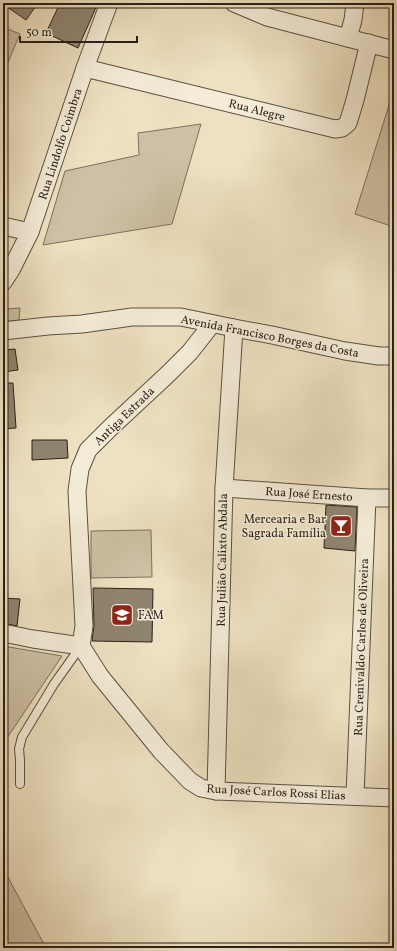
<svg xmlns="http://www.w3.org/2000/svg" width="397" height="951" font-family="Vollkorn,serif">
<rect width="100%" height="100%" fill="#eee1c1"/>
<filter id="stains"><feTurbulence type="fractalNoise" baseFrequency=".005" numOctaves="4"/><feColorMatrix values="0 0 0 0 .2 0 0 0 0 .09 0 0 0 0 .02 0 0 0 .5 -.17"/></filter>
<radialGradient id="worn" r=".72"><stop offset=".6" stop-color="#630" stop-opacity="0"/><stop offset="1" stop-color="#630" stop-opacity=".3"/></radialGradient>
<g fill="#cdc0a4" stroke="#7b705e">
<path d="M3 27 20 34 3 74Z"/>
<path d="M394 89V227L355 214Z"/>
<path d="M201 124 172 224 43 245 65 171 139 155 138 133Z"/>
<path d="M20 308 19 320 3 322V311L5 309Z"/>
<path d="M151 530 152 577 91 578V531Z"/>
<path d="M3 646 62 656 3 744Z"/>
<path d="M3 868 46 948H3Z"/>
</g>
<g fill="#8f846f" stroke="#291f17">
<path d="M3 3H38L26 20 3 4Z"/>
<path d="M60 3H98L78 48 46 33Z"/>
<path d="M15 349 18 370 3 372V350Z"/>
<path d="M3 383H13L16 428 3 429Z"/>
<path d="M32 440H67L68 458 32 460Z"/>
<path d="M326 505 357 507 355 551 324 548Z"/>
<path d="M93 588 153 589 152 642 92 641 94 626Z"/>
<path d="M3 598 20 599 17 626 3 623Z"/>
</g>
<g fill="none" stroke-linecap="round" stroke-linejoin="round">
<g stroke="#5a5042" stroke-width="10">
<path id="lane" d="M20 784V760L19 749 22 737 54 684 81 646"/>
</g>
<g stroke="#5a5042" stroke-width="19">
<g id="street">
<path d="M234 3 267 17 394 50"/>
<path d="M348 38 353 20 355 3"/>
<path d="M85 68 335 129 342 128 348 123 355 100 369 43"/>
<path d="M3 226 30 232"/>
<path d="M3 282 11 270 30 232 85 68 109 3"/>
<path d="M3 331 48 326 82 324 132 317H181L234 328 272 335 345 351 379 356H394"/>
<path d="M224 488 367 498H394"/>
<path d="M3 633 33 639 81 646"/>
<path d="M81 646 100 676 161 751 190 781 201 788 216 791 394 798"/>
<path d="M81 646 84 626 77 491 80 469 88 450 110 428 168 374 190 352 212 324"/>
<path d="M216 791 224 488 234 328"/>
<path d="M355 796 367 498"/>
</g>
</g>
<use href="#lane" stroke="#f4ecd7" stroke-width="8"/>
<use href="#street" stroke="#f4ecd7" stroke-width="17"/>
</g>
<defs>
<g id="bar-square" transform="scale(1.15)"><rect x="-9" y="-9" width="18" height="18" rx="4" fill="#8f2418" stroke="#f4ecd7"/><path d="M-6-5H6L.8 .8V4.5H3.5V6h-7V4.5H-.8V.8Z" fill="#fff"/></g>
<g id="school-square" transform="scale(1.15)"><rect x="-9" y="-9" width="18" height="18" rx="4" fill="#8f2418" stroke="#f4ecd7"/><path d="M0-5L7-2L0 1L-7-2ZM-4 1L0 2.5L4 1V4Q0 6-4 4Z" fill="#fff"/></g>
</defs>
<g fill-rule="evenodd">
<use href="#bar-square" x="341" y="526"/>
<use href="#school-square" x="122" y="615"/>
</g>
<g text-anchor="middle" stroke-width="3" stroke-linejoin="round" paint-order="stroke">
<g font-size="12" fill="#291f17" stroke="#f4ecd7">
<text transform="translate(257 110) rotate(14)" y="4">Rua Alegre</text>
<text transform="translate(60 144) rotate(-72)" y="4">Rua Lindolfo Coimbra</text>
<text transform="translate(270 336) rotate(11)" y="4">Avenida Francisco Borges da Costa</text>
<text transform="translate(124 416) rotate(-44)" y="4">Antiga Estrada</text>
<text transform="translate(309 494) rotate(4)" y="4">Rua José Ernesto</text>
<text transform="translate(222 560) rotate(-89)" y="4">Rua Julião Calixto Abdala</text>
<text transform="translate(361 647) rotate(-88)" y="4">Rua Crenivaldo Carlos de Oliveira</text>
<text transform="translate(276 792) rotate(3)" y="4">Rua José Carlos Rossi Elias</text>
</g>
<g font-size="12" fill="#291f17" stroke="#f4ecd7" text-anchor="end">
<text x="326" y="523">Mercearia e Bar<tspan x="326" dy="14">Sagrada Família</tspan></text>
<text x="138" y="619" text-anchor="start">FAM</text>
</g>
</g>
<rect width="397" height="951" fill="none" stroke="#eee1c1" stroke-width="16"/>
<rect x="4" y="4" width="389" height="943" fill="none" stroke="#291f17" stroke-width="2"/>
<rect x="8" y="8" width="381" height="935" fill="none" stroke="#291f17"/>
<path d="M20 36v6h117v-6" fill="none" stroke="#291f17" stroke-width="2"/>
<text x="26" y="36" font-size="12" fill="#291f17" stroke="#f4ecd7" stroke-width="3" paint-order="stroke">50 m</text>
<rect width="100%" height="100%" filter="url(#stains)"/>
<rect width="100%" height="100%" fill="url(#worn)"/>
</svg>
